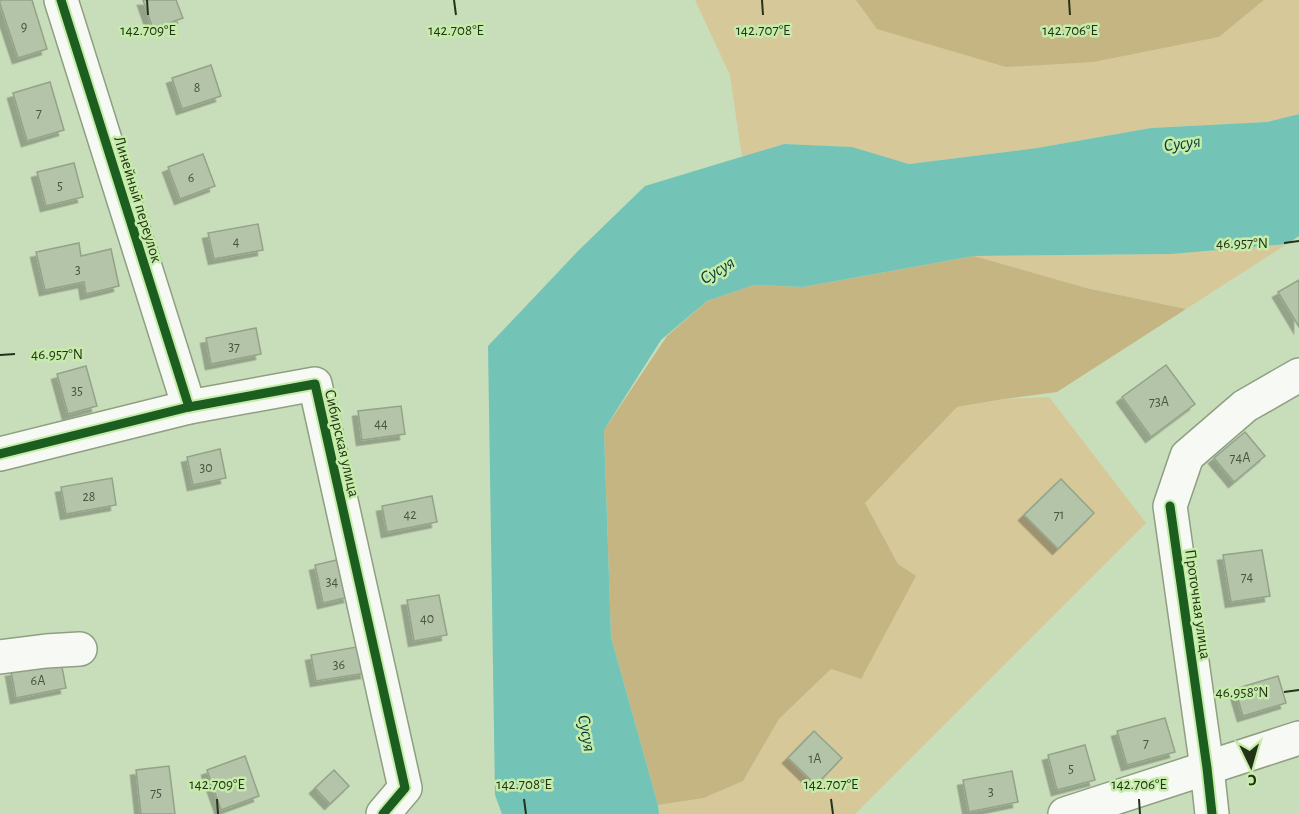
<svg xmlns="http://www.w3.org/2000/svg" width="1299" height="814" font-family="'Alegreya Sans',sans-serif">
<defs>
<filter id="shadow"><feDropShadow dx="-5.5" dy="5.5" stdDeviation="0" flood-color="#0004"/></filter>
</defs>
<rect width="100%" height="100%" fill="#c8ddb9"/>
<g fill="#d6c899">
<path d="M695 0H858L1094 62 1219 37 1264 0H1299V114L1267 122 1151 128 1037 148 909 164 851 147 784 144 742 157 730 75Z"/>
<path d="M1287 244 1186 309 1077 286 974 256 1172 254Z"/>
<path d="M1049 397 1146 523 855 814H659L658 805 704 798 743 781 779 719 831 669 860 679 898 564 865 503 957 407 1004 399Z"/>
</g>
<g fill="#c5b583">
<path d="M856 0H1264L1219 37 1094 62 1006 67 877 29Z"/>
<path d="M974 256 1086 288 1186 309 1057 392 1004 399 957 407 865 503 898 564 916 576 861 679 831 669 779 719 743 781 704 798 658 805 611 637 604 430 667 336 707 301 754 285 803 287Z"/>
</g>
<path fill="#73c4b7" d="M1299 114V236L1287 244 1172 254 974 256 803 287 754 285 707 301 661 340 604 430 611 637 658 805 659 814H502L495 795 488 346 578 251 645 186 784 144 852 147 909 164 1037 148 1151 128 1267 122Z"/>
<g fill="#b4c4a8" stroke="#93a388" stroke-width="1.5" filter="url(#shadow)">
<path d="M0 0H32L47 49 18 58 0 4Z"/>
<path d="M143 0H176L183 18 153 29Z"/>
<path d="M211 65 221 96 182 109 172 78Z"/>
<path d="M50 82 64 130 27 141 13 93Z"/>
<path d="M203 154 215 186 180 199 168 167Z"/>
<path d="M74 163 83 197 46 206 37 172Z"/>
<path d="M258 224 263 250 214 259 208 233Z"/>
<path d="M79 243 81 256 111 249 119 286 86 294 84 282 45 290 36 252Z"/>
<path d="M1299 280V327L1278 292Z"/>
<path d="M256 328 261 354 211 364 206 338Z"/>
<path d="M1166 365 1195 404 1151 437 1122 397Z"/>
<path d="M86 366 97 406 68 414 57 374Z"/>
<path d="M401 406 405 434 362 440 358 411Z"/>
<path d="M1245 432 1265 456 1234 482 1214 458Z"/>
<path d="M220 449 226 478 193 485 187 457Z"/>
<path d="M112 478 116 505 66 514 61 487Z"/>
<path d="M1061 479 1094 513 1058 549 1024 515Z"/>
<path d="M432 496 437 522 387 532 382 506Z"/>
<path d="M1262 550 1270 596 1231 602 1223 555Z"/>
<path d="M341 559 349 597 323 603 315 565Z"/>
<path d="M439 595 447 635 414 641 407 600Z"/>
<path d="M362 646 366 673 316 681 311 655Z"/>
<path d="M61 662 66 688 16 698 11 671Z"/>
<path d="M1278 676 1286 703 1243 716 1235 689Z"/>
<path d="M1165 718 1175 752 1127 765 1117 731Z"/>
<path d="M814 731 842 758 816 785 788 758Z"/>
<path d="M1085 745 1095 780 1057 790 1048 755Z"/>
<path d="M245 756 259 796 221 810 207 770Z"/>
<path d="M169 766 175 814H141L136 770Z"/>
<path d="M334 770 349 786 330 804 315 788Z"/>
<path d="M1012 771 1018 802 969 812 963 780Z"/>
</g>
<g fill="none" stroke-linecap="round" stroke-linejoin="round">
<g stroke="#8f9f83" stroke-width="36">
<g id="minor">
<path d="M61 0 189 407"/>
<path d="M0 454 189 407 315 384 405 788 383 814"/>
<path d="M0 657 46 651 80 649"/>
<path d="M1065 814 1299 738"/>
<path d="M1212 814 1207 768 1170 506 1187 456 1245 406 1299 375"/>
</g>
</g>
<use href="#minor" stroke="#f7faf4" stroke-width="33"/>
<g stroke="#c6ecaa" stroke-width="13">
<g id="cycleway">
<path d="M61 0 189 407"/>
<path d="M0 454 189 407 315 384 405 788 383 814"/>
<path d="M1170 506 1207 768 1212 814"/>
</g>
</g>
<use href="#cycleway" stroke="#1b5e20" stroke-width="9"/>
</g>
<path fill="none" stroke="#233218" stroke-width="2" d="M147 0 148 15M454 0 456 15M762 0 763 15M1069 0 1070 15M1284 243 1299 241M0 355 15 354M1284 692 1299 690M217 799 218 814M524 799 526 814M831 799 833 814M1139 799 1140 814"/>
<g text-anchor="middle" stroke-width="5" stroke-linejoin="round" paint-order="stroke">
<g font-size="14" fill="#47563c">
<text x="24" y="31">9</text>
<text x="197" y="92">8</text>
<text x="39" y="117">7</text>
<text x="191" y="182">6</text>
<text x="60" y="190">5</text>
<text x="236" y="246">4</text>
<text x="78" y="274">3</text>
<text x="234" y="351">37</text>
<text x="77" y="395">35</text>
<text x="1159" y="406">73А</text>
<text x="381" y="428">44</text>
<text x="1240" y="462">74А</text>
<text x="206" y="472">30</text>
<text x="89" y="501">28</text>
<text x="410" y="519">42</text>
<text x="1059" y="519">71</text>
<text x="1247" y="581">74</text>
<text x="332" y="586">34</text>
<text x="427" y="623">40</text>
<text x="339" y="669">36</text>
<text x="38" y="685">6А</text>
<text x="1146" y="747">7</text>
<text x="815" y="763">1А</text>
<text x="1071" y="773">5</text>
<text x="991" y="796">3</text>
<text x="156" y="797">75</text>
</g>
<g font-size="16" fill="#233218" stroke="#c6ecaa">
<text transform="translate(139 199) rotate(73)" y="6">Линейный переулок</text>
<text transform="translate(343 443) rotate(77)" y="6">Сибирская улица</text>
<text transform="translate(1199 604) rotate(82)" y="6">Проточная улица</text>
</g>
<g font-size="18" font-style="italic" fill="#043937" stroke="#c6ecaa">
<text transform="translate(1182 143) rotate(-7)" y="6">Сусуя</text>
<text transform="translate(717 270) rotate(-31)" y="6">Сусуя</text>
<text transform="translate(587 733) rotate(80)" y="6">Сусуя</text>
</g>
</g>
<g font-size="15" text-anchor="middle" fill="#233218" stroke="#c6ecaa" stroke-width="5" stroke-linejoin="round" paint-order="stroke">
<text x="148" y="35">142.709°E</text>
<text x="456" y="35">142.708°E</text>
<text x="763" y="35">142.707°E</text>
<text x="1070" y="35">142.706°E</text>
<text x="1242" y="248">46.957°N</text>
<text x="57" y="359">46.957°N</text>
<text x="1242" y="697">46.958°N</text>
<text x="217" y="789">142.709°E</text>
<text x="524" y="789">142.708°E</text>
<text x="831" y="789">142.707°E</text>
<text x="1139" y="789">142.706°E</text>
</g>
<g transform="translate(1251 766) rotate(175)" stroke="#c6ecaa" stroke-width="4.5" paint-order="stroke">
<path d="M0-4.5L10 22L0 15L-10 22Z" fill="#233218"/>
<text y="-9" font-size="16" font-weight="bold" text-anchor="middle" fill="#233218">С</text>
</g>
</svg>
